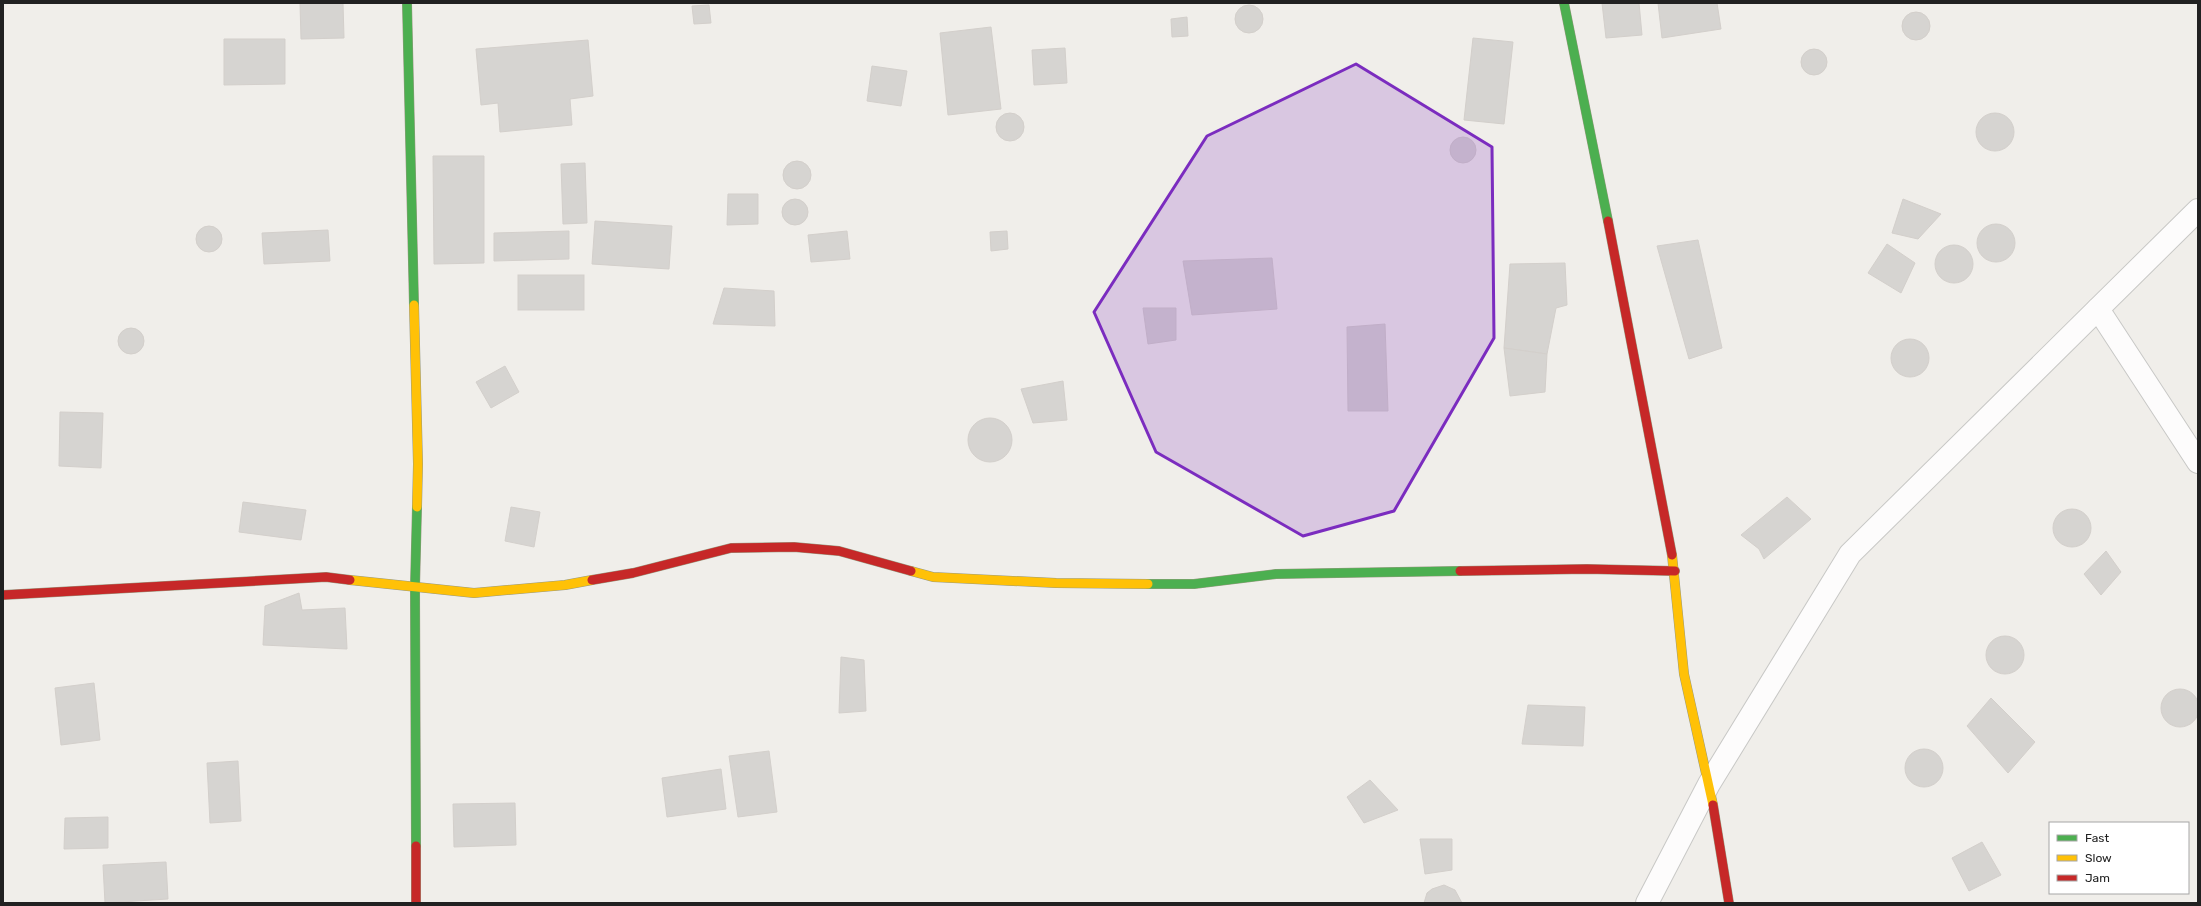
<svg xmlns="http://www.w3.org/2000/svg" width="2201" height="906" font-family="Rubik,sans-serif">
<rect width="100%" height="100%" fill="#f0eeea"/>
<g fill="#d6d4d1" stroke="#d3cfcb">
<path d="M300 3H343L344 38 301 39Z"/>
<path d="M1602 3H1639L1642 35 1606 38Z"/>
<path d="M1658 3H1717L1721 29 1662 38Z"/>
<path d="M709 5 711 23 694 24 692 6Z"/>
<circle cx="1249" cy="19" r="14"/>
<circle cx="1916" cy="26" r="14"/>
<path d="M1187 17 1188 36 1172 37 1171 19Z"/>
<path d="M991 27 1001 109 948 115 940 33Z"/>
<path d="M1473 38 1513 42 1504 124 1464 120Z"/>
<path d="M224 39H285V84L224 85Z"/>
<path d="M588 40 593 96 570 99 572 125 500 132 498 103 481 105 476 49Z"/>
<path d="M1065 48 1067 83 1034 85 1032 50Z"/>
<circle cx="1814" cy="62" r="13"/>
<path d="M872 66 907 71 901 106 867 101Z"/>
<circle cx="1995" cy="132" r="19"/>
<circle cx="1010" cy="127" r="14"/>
<circle cx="1463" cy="150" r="13"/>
<path d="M433 156H484V263L434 264Z"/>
<circle cx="797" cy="175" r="14"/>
<path d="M585 163 587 223 563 224 561 164Z"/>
<path d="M728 194H758V224L727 225Z"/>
<circle cx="795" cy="212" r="13"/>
<path d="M1903 199 1941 214 1918 239 1892 233Z"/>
<path d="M595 221 672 226 669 269 592 264Z"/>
<circle cx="1996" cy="243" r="19"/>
<circle cx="209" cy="239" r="13"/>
<path d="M328 230 330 261 264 264 262 233Z"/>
<path d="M569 231V259L494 261V233Z"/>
<path d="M847 231 850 259 811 262 808 235Z"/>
<path d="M1007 231 1008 249 991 251 990 232Z"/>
<path d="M1698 240 1722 348 1689 359 1657 246Z"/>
<path d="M1887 244 1915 263 1901 293 1868 273Z"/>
<circle cx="1954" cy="264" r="19"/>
<path d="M1272 258 1277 309 1192 315 1183 261Z"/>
<path d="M1565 263 1567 305 1556 308 1547 354 1504 348 1510 264Z"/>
<rect x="518" y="275" width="66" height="35"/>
<path d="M724 288 774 291 775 326 713 324Z"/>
<path d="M1143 308H1176V340L1148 344Z"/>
<path d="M1385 324 1388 411H1348L1347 327Z"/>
<circle cx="131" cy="341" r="13"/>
<circle cx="1910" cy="358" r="19"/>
<path d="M1504 348 1547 354 1545 392 1510 396Z"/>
<path d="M505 366 519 392 491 408 476 382Z"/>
<path d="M1063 381 1067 420 1033 423 1021 389Z"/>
<path d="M60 412 103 413 101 468 59 466Z"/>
<circle cx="990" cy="440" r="22"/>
<path d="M1787 497 1811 519 1764 559 1759 549 1741 535Z"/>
<path d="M243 502 306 510 301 540 239 532Z"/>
<path d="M511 507 540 512 534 547 505 541Z"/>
<circle cx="2072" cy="528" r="19"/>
<path d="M2106 551 2121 572 2101 595 2084 574Z"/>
<path d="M299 593 302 610 345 608 347 649 263 645 265 606Z"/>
<circle cx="2005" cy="655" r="19"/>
<path d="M841 657 864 660 866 711 839 713Z"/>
<path d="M94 683 100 740 61 745 55 688Z"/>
<circle cx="2180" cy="708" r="19"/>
<path d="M1991 698 2035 742 2008 773 1967 726Z"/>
<path d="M1528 705 1585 707 1583 746 1522 744Z"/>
<circle cx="1924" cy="768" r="19"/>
<path d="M769 751 777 812 738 817 729 756Z"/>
<path d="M238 761 241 821 210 823 207 763Z"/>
<path d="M721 769 726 809 667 817 662 778Z"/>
<path d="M1370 780 1398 810 1364 823 1347 797Z"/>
<path d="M515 803 516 845 454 847 453 804Z"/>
<path d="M108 817V848L64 849 65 818Z"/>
<path d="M1420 839H1452V870L1425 874Z"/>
<path d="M1982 842 2001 875 1969 891 1952 858Z"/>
<path d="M166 862 168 899 105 903 103 865Z"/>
<path d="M1444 885 1455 890 1462 903H1424L1427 893 1432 889Z"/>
</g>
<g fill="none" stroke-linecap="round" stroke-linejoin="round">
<g stroke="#c8c8c6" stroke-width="24">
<g id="street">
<path d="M2098 309 2198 462"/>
<path d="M1647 903 1709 784 1850 554 2198 210"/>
</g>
</g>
<g stroke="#989a81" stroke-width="10">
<g id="fast">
<path d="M407 3 414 305"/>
<path d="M1564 3 1608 221"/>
<path d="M1148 584H1194L1276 574 1460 571"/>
<path d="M416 846 415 587 417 507"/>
</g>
</g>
<g stroke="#989a81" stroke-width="10">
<g id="slow">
<path d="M414 305 418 464 417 507"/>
<path d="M1672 555 1684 674 1713 805"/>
<path d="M911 571 933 577 1056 583 1148 584"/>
<path d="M350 580 474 593 565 585 592 580"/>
</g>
</g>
<g stroke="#989a81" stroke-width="10">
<g id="jam">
<path d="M1608 221 1672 555"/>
<path d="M1460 571 1587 569 1675 571"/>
<path d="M592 580 633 573 731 548 794 547 839 551 911 571"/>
<path d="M3 595 326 577 350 580"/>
<path d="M1713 805 1729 903"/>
<path d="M416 846V903"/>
</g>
</g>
<use href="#street" stroke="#fdfcfc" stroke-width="22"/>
<use href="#fast" stroke="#4caf50" stroke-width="9"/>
<use href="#slow" stroke="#ffc107" stroke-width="9"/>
<use href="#jam" stroke="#c62828" stroke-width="9"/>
</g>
<path fill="#7b2cbf" fill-opacity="0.2" stroke="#7b2cbf" stroke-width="3" stroke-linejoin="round" d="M1356 64 1492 147 1494 338 1394 511 1303 536 1156 452 1094 312 1207 136Z"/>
<rect width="2201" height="906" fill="none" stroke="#212121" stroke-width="8"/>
<rect x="2049" y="822" width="140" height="72" fill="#ffffff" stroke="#a6a6a6"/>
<rect x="2057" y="835" width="20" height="6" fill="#4caf50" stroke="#a6a6a6"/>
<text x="2085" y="842" font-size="12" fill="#212121">Fast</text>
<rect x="2057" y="855" width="20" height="6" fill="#ffc107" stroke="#a6a6a6"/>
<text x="2085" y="862" font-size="12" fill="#212121">Slow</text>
<rect x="2057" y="875" width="20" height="6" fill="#c62828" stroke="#a6a6a6"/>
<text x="2085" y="882" font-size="12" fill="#212121">Jam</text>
</svg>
